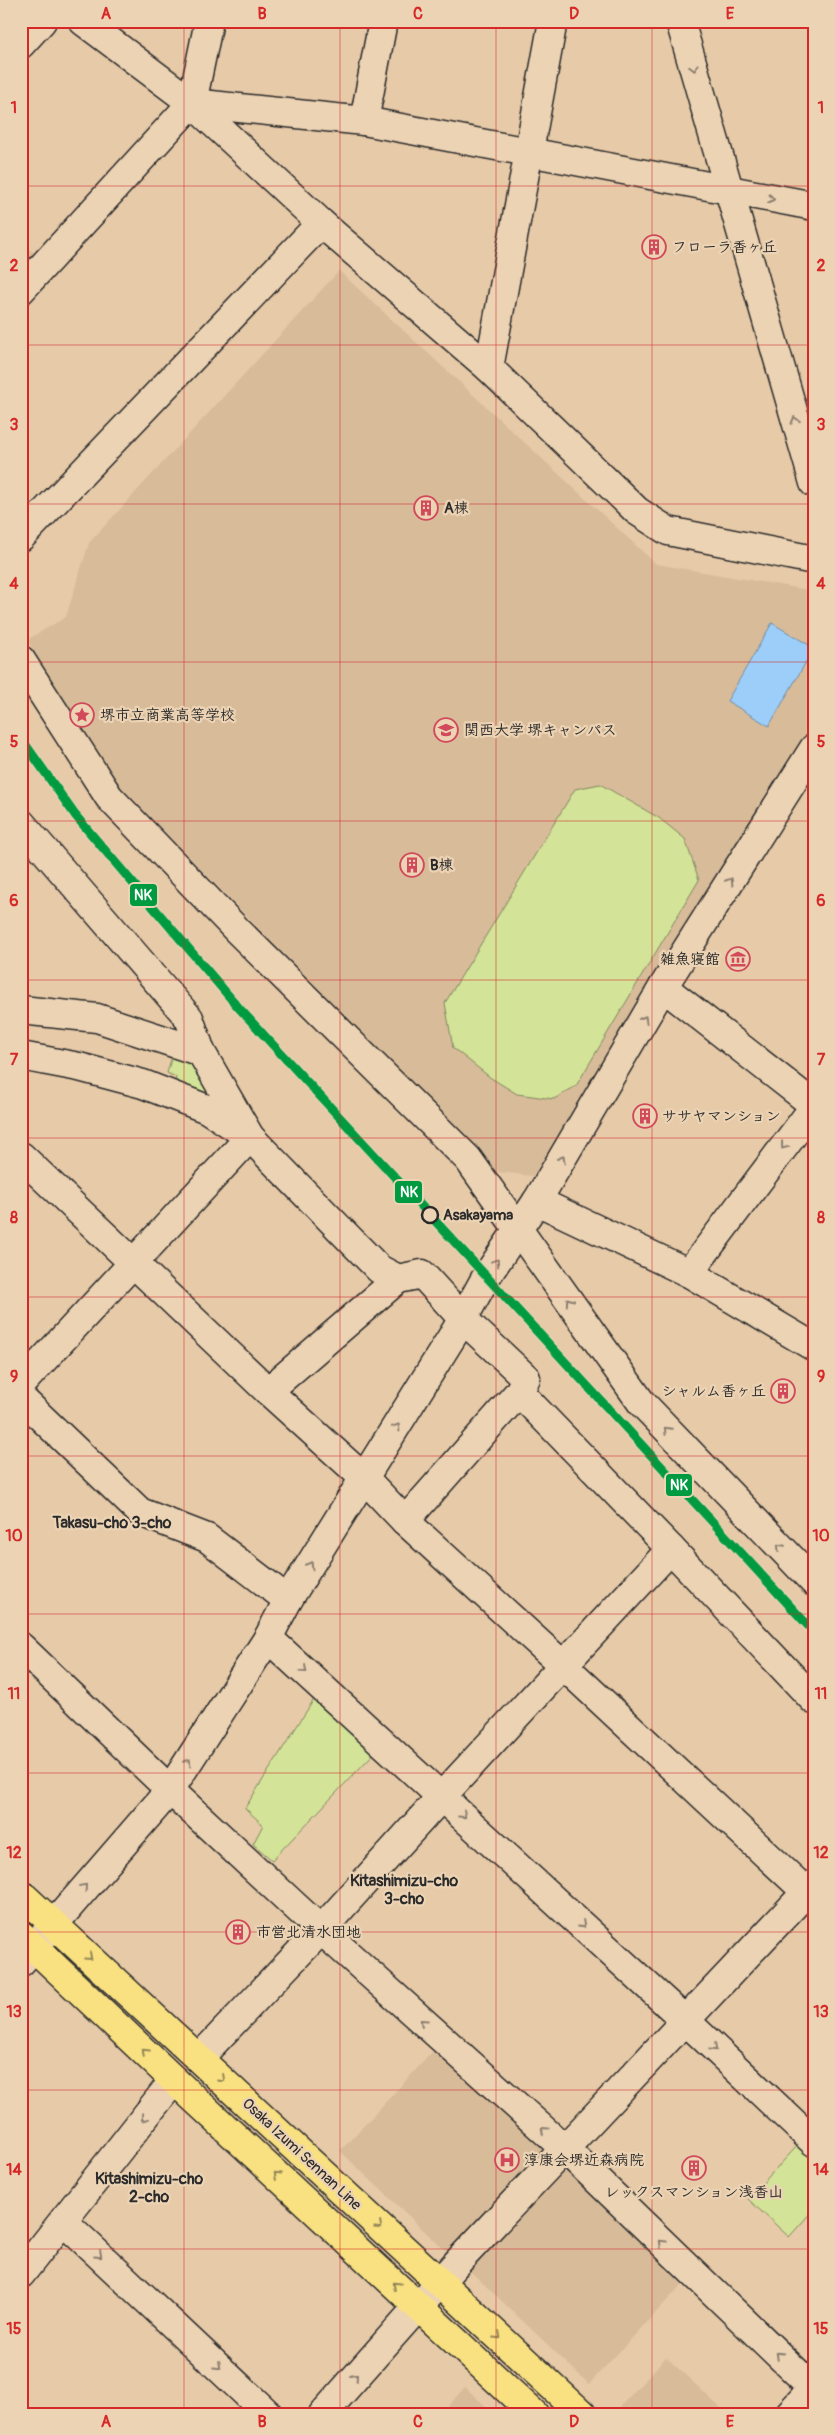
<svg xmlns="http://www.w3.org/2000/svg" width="835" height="2435" font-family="Pangolin,'Klee One',sans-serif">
<rect width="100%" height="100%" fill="#e7caa8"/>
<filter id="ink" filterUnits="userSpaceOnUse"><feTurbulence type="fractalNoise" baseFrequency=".02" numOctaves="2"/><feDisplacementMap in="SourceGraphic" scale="10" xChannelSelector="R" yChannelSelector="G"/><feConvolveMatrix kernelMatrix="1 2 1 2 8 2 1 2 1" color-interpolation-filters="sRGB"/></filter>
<g filter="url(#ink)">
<g fill="#d8bb99">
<path d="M21 242 35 254 21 269Z"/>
<path d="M339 271 656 564 814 591V719L533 1176 498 1172 120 787 27 640 66 617 89 543Z"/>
<path d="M438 2046 549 2151 451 2256 340 2151Z"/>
<path d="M572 2168 688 2278 589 2384 467 2268 560 2170Z"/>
<path d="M666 2357 727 2414H624L618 2409Z"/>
<path d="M465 2387 494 2414H441Z"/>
</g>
<g fill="#d3e397" stroke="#7f8761">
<path d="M600 784 659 818 685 839 699 880 576 1086 554 1099 517 1094 491 1078 453 1048 445 1003 575 789Z"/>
<path d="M174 1049 196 1058 216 1102 174 1086 176 1077 167 1073Z"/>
<path d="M318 1693 378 1749 272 1860 253 1844 263 1825 245 1808Z"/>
<path d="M800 2143 814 2156V2209L789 2237 748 2199Z"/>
</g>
<path fill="#9dcef9" stroke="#6f8da7" d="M772 623 814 648 769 726 727 701Z"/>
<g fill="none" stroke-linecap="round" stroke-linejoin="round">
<g stroke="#2b2b2b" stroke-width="31">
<g id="street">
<path d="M680 21 814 483"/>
<path d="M21 44 42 21"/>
<path d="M192 103 364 121 814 206"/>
<path d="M364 121 383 21"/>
<path d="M21 290 192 103 209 21"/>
<path d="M489 368 553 21"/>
<path d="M21 537 321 223"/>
<path d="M21 660 109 797 237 930 468 1159 641 1402 814 1582"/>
<path d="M21 823 189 1018 201 1052 250 1137 379 1269 398 1279 268 1391"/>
<path d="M663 987 814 1105"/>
<path d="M21 1010 97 1018 201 1052"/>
<path d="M21 1056 79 1067 143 1084 207 1109 250 1137 21 1384"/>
<path d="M21 1156 268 1391 365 1479 405 1521 564 1666 814 1899"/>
<path d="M689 1273 814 1107"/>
<path d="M398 1279 422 1274 463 1319 526 1378 519 1392 671 1549 814 1700"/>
<path d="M21 1398 140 1512 207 1538 288 1600"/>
<path d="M405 1521 519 1392"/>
<path d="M268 1638 686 2021 814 2142"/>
<path d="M21 1647 170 1790 321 1930 565 2149 814 2389"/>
<path d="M21 1962 170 1790 268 1638 288 1600 463 1319 486 1277 537 1201 663 987 814 748"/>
<path d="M199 2058 321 1930 442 1796 671 1549"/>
<path d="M64 2222 268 2414"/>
<path d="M21 2274 174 2080"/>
<path d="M323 2414 453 2267 814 1884"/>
<path d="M789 2414 814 2387"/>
</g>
</g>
<g stroke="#2b2b2b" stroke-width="31">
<g id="secondary">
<path d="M83 21 192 103 321 223 489 368 637 511 668 531 814 560"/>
<path d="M537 1201 689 1273 814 1347"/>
</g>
</g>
<g stroke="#2b2b2b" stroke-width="31">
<g id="primary">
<path d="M21 1894 582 2414"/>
<path d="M21 1935 174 2080 534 2414"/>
</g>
</g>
<use href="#street" stroke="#ecd3b4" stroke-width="28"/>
<use href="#secondary" stroke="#ecd3b4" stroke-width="28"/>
<use href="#primary" stroke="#f9e181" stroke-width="28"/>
<g stroke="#ecd3b4" stroke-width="12">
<path id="rail-1" d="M21 738 75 815 239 1008 814 1632"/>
</g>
<use href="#rail-1" stroke="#009a41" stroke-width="9"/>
</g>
<defs><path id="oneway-chevron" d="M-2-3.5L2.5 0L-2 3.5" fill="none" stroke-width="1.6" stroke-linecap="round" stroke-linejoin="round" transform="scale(1.25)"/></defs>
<g stroke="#8c7f70">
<use href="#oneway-chevron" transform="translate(694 68) rotate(74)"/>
<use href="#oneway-chevron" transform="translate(771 199) rotate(10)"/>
<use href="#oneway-chevron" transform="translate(795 420) rotate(-106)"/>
<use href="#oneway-chevron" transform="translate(730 881) rotate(-58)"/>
<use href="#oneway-chevron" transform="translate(644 1019) rotate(-60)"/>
<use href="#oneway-chevron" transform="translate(784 1146) rotate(127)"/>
<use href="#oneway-chevron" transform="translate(562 1159) rotate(-60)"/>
<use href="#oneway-chevron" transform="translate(496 1262) rotate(-56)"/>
<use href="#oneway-chevron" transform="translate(569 1301) rotate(-125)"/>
<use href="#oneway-chevron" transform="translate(397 1427) rotate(-58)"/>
<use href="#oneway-chevron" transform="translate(667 1430) rotate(-134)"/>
<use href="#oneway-chevron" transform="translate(780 1547) rotate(-134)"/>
<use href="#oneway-chevron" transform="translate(310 1565) rotate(-58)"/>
<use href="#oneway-chevron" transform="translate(304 1670) rotate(42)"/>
<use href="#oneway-chevron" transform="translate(188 1762) rotate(-57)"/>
<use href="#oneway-chevron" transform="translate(463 1815) rotate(43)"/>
<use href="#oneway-chevron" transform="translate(84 1887) rotate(-49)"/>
<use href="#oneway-chevron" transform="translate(582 1925) rotate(43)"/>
<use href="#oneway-chevron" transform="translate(423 2022) rotate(-138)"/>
<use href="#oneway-chevron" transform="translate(714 2048) rotate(43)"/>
<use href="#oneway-chevron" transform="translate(144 2118) rotate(128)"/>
<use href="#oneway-chevron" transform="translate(544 2130) rotate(-138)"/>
<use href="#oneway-chevron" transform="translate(662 2243) rotate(-136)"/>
<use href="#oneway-chevron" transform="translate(99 2255) rotate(43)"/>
<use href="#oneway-chevron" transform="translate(779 2355) rotate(-136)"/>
<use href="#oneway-chevron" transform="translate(218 2366) rotate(43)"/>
<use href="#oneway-chevron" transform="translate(355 2377) rotate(-49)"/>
</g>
<g stroke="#928656">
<use href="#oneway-chevron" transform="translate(89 1957) rotate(42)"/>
<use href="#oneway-chevron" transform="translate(145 2052) rotate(-136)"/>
<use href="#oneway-chevron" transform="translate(222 2079) rotate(43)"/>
<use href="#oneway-chevron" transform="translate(277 2175) rotate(-137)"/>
<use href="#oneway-chevron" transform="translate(379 2226) rotate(43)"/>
<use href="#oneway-chevron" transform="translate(396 2285) rotate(-137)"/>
<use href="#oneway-chevron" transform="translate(498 2336) rotate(43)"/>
</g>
</g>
<path fill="none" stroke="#d62828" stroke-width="1" stroke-opacity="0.55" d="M184 21V2414M340 21V2414M496 21V2414M652 21V2414M21 186H814M21 345H814M21 504H814M21 662H814M21 821H814M21 980H814M21 1138H814M21 1297H814M21 1456H814M21 1614H814M21 1773H814M21 1932H814M21 2090H814M21 2249H814"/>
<defs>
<g id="building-ring" transform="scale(1.25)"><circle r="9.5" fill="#ecd3b4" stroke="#d1495b" stroke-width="1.5"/><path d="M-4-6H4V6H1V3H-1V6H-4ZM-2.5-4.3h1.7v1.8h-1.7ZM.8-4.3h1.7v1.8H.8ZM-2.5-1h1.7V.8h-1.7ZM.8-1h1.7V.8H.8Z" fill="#d1495b"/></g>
<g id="sight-ring" transform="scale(1.25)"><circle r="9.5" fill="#ecd3b4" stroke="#d1495b" stroke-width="1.5"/><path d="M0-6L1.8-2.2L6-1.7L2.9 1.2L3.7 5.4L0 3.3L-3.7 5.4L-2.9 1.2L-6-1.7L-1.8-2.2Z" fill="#d1495b"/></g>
<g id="university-ring" transform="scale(1.25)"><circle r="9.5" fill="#ecd3b4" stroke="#d1495b" stroke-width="1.5"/><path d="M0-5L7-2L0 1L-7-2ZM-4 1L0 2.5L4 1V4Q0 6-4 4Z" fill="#d1495b"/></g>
<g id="museum-ring" transform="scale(1.25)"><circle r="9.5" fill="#ecd3b4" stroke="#d1495b" stroke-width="1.5"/><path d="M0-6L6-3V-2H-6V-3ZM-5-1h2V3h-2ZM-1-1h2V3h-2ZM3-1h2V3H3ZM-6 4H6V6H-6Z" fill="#d1495b"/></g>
<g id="hospital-ring" transform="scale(1.25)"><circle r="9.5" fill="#ecd3b4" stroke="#d1495b" stroke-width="1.5"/><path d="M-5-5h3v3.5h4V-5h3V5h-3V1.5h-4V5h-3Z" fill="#d1495b"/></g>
</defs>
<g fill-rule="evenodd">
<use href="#building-ring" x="654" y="247"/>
<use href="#building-ring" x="426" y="508"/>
<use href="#sight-ring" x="82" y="715"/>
<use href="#university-ring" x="446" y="730"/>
<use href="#building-ring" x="412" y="865"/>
<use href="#museum-ring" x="738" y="959"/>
<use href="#building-ring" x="645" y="1116"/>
<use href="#building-ring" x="783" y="1391"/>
<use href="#building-ring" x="238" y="1932"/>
<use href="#hospital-ring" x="507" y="2160"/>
<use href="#building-ring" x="694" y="2168"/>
</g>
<circle fill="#ecd3b4" stroke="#2b2b2b" stroke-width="2.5" cx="430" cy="1215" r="8"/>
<g text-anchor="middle" stroke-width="4.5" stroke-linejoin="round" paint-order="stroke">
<g font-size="15" font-weight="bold" fill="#2b2b2b" stroke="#ecd3b4" text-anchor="start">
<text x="672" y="252">フローラ香ヶ丘</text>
<text x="444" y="513">A棟</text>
<text x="100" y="720">堺市立商業高等学校</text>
<text x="464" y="735">関西大学 堺キャンパス</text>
<text x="430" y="870">B棟</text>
<text x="720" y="964" text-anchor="end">雑魚寝館</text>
<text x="662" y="1121">ササヤマンション</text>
<text x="766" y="1396" text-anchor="end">シャルム香ヶ丘</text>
<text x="256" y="1937">市営北清水団地</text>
<text x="524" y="2165">淳康会堺近森病院</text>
<text x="694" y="2197" text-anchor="middle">レックスマンション浅香山</text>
</g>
<g font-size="15" font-weight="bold" fill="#2b2b2b" stroke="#ecd3b4" text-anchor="start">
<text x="443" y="1220">Asakayama</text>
</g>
<g font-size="15" fill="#2b2b2b" stroke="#ecd3b4">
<text transform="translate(302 2154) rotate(43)" y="5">Osaka Izumi Sennan Line</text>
</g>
<g font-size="16" font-weight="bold" fill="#2b2b2b" stroke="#ecd3b4">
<text x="112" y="1528">Takasu-cho 3-cho</text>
<text x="404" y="1886">Kitashimizu-cho<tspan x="404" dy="18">3-cho</tspan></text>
<text x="149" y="2184">Kitashimizu-cho<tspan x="149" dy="18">2-cho</tspan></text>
</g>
</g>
<g stroke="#ecd3b4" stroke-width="2">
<rect x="129" y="883" width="29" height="24" rx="5" fill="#009a41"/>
<rect x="394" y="1180" width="29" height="24" rx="5" fill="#009a41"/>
<rect x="665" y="1473" width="28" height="24" rx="5" fill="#009a41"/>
</g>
<g font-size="14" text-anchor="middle" font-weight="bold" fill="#fff">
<text x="143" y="900">NK</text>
<text x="409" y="1197">NK</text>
<text x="679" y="1490">NK</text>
</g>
<rect width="835" height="2435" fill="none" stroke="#ecd3b4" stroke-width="55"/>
<rect x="28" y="28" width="780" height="2380" fill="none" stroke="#d62828" stroke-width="2"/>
<g font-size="16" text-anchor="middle" font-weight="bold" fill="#d62828">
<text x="106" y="19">A</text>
<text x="262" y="19">B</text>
<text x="418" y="19">C</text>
<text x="574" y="19">D</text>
<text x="730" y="19">E</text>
<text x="14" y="113">1</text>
<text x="821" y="113">1</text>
<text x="14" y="271">2</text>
<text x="821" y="271">2</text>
<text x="14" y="430">3</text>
<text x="821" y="430">3</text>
<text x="14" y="589">4</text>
<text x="821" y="589">4</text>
<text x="14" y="747">5</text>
<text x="821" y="747">5</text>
<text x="14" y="906">6</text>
<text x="821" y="906">6</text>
<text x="14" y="1065">7</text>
<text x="821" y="1065">7</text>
<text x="14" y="1223">8</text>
<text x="821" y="1223">8</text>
<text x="14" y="1382">9</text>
<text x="821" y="1382">9</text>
<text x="14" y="1541">10</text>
<text x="821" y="1541">10</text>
<text x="14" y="1699">11</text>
<text x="821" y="1699">11</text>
<text x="14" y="1858">12</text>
<text x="821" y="1858">12</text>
<text x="14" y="2017">13</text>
<text x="821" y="2017">13</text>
<text x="14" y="2175">14</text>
<text x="821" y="2175">14</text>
<text x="14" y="2334">15</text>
<text x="821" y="2334">15</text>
<text x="106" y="2427">A</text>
<text x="262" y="2427">B</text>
<text x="418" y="2427">C</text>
<text x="574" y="2427">D</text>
<text x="730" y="2427">E</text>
</g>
</svg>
